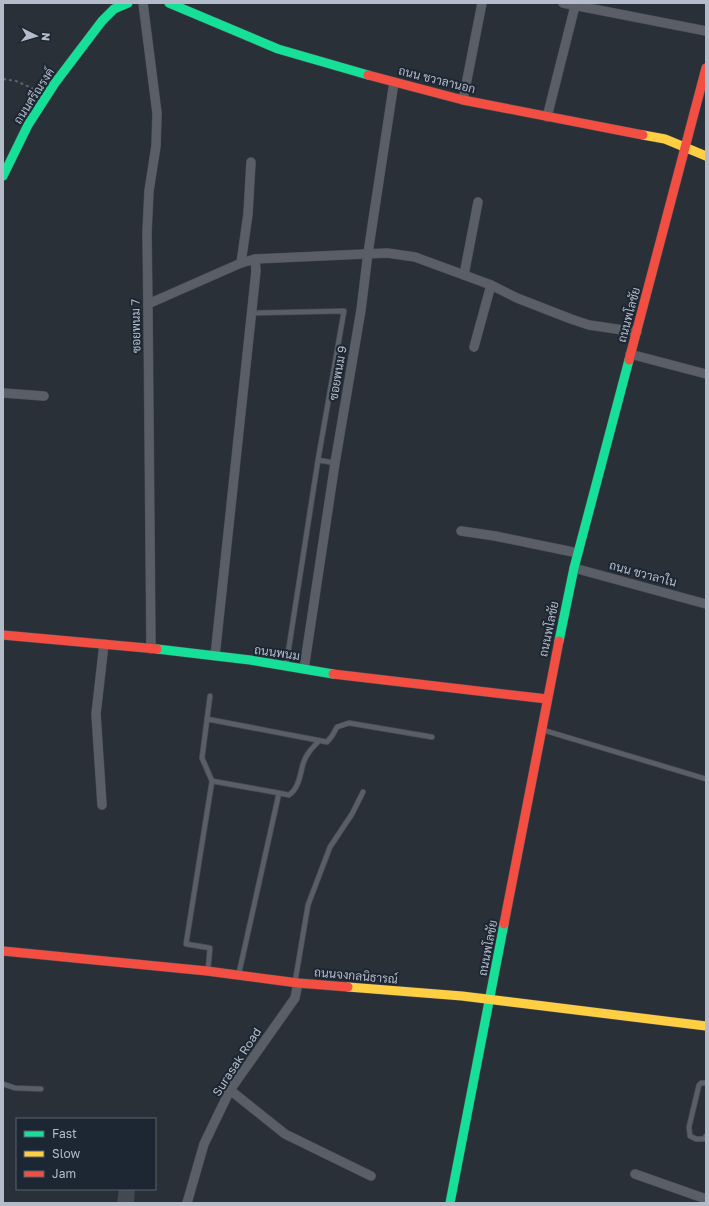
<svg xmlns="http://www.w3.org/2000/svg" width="709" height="1206" font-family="'Golos Text',Sarabun,sans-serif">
<rect width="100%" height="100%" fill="#2a3038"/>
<path fill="#444950" d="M119 1189H135L134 1203H117Z"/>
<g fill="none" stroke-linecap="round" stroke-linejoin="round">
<g stroke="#484c53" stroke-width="6">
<g id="lane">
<path d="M251 313 344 311 318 460 286 666"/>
<path d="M318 460 335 463"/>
<path d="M210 696 202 758 212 781"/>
<path d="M207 719 327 742 332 736 337 727 349 723 432 737"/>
<path d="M543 730 706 779"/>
<path d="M279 793 289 795C299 788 300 775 303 764 306 754 312 748 319 741"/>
<path d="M208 969 210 948 186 944 212 781 279 793 239 973"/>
<path d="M295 982 308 905 330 847 352 814 363 792"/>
<path d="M706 1083H701L699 1085 689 1127 690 1136 696 1139H704L706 1136"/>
<path d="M3 1084 15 1088 41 1089"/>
</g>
</g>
<g stroke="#484c53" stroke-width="10">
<g id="street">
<path d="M143 3 157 113 156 146 149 191 147 232 148 310 151 649"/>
<path d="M563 3 706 31"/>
<path d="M463 100 482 3"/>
<path d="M547 117 575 6"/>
<path d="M241 263 248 214 251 162"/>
<path d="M464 275 478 202"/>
<path d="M148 304 241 263 255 259 387 253 415 257 464 275 491 285 517 298 571 319 589 325 637 332"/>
<path d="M474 347 491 285"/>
<path d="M630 354 706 374"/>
<path d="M3 393 44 396"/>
<path d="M461 531 495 536 578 553"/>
<path d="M574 568 706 604"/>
<path d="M215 656 256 271 255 259"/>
<path d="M304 669 335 463 361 310 368 253 394 82"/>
<path d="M102 805 96 714 104 644"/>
<path d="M230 1090 285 1134 371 1176"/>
<path d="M635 1174 706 1199"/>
<path d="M187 1203 204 1144 230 1090 295 998 298 983"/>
</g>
</g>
<g stroke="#484c53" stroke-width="10">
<g id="fast">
<path d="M169 3 278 49 368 75"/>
<path d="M3 176 28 125 55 83 102 21 114 9 128 3"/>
<path d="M559 641 574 568 629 360"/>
<path d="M157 649 250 660 333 674"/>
<path d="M450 1203 504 924"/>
</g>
</g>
<g stroke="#484c53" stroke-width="10">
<g id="slow">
<path d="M643 135 665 139 706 156"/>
<path d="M348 987 462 996 706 1026"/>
</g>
</g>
<g stroke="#484c53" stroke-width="10">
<g id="jam">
<path d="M368 75 463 100 643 135"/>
<path d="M629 360 706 68"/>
<path d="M3 635 157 649"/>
<path d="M333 674 547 699"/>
<path d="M504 924 559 641"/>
<path d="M3 951 207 971 298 983 348 987"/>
</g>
</g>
<path stroke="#5d636a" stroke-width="2" stroke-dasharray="3 3" stroke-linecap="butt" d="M3 79 16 81 36 90"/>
<use href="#lane" stroke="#5a5e66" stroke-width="4.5"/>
<use href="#street" stroke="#5a5e66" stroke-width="9"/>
<use href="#fast" stroke="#16e098" stroke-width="9"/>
<use href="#slow" stroke="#ffcf43" stroke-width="9"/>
<use href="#jam" stroke="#f24e42" stroke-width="9"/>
</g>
<g text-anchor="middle" stroke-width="4" stroke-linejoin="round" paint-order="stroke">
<g font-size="12" fill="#b4bcc9" stroke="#1d2633">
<text transform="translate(437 80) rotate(14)" y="4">ถนน ชวาลานอก</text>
<text transform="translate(34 96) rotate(-57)" y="4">ถนนศรีณรงค์</text>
<text transform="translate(629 315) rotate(-75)" y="4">ถนนพโลชัย</text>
<text transform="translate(136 326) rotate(-91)" y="4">ซอยพนม 7</text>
<text transform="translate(338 373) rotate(-80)" y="4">ซอยพนม 9</text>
<text transform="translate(643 574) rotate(15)" y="4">ถนน ชวาลาใน</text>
<text transform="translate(549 629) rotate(-78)" y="4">ถนนพโลชัย</text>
<text transform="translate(277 653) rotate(8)" y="4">ถนนพนม</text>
<text transform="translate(488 948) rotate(-79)" y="4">ถนนพโลชัย</text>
<text transform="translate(356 976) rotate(5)" y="4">ถนนจงกลนิธารณ์</text>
<text transform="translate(237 1062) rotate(-57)" y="4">Surasak Road</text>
</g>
</g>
<rect width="709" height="1206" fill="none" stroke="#b4bcc9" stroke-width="8"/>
<rect x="16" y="1118" width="140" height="72" fill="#1d2633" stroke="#59626f"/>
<rect x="24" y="1131" width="20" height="6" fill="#16e098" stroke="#59626f"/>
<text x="52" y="1138" font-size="12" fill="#b4bcc9">Fast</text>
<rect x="24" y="1151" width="20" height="6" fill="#ffcf43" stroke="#59626f"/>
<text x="52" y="1158" font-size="12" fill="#b4bcc9">Slow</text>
<rect x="24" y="1171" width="20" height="6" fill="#f24e42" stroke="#59626f"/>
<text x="52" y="1178" font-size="12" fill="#b4bcc9">Jam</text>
<g transform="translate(36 36) rotate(95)" stroke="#1d2633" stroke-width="3" paint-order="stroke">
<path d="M0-3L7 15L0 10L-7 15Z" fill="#b4bcc9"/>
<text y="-6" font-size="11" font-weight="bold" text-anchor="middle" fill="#b4bcc9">N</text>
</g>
</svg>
